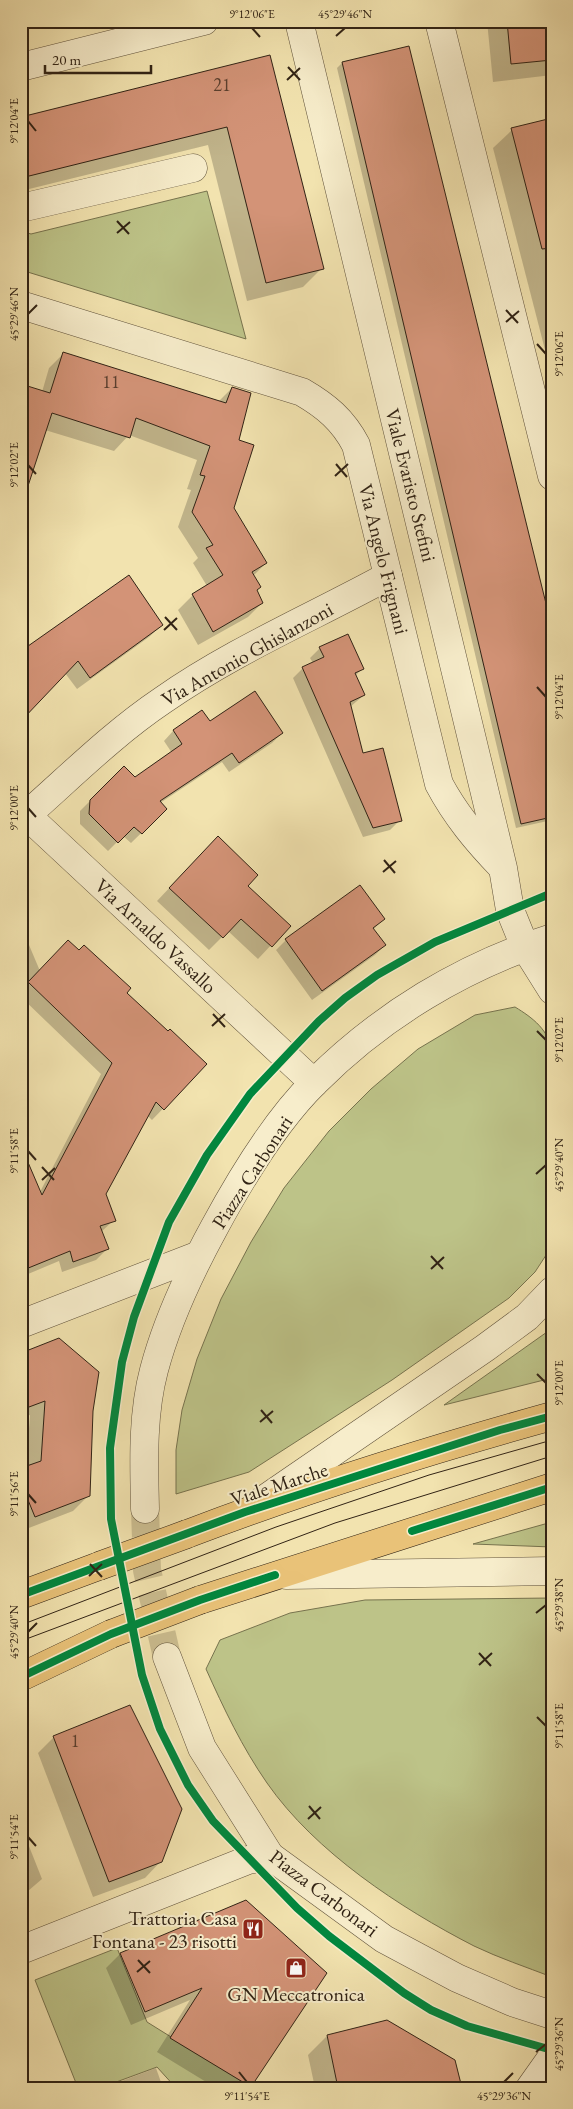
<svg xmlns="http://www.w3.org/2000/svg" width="573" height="2109" font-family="'EB Garamond',serif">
<rect width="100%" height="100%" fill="#f2e3af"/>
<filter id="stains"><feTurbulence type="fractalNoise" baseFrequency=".004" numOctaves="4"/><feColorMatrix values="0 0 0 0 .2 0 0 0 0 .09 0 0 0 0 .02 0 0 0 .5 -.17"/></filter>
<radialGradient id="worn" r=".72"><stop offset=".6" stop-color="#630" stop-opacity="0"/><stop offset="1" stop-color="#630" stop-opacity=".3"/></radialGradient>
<g fill="#bdc388" stroke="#77734e">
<path d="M207 191 246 339 21 270V231L31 234Z"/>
<path d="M515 1007C533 1018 549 1030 552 1052V1246L535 1272 509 1298 392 1380 249 1472 176 1494V1450L182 1410 197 1359 221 1299 251 1242 284 1188 329 1131 371 1089 418 1049 475 1015Z"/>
<path d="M552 1327V1378L444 1405 547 1332Z"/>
<path d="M552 1522V1547L473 1544Z"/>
<path d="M552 1598V1977C526 1967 499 1958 474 1946 400 1908 315 1852 267 1783 242 1747 224 1709 206 1669L220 1640 290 1613 365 1600Z"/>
<path d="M117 1948 147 2022 253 2088H176L157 2067 100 2088H78L35 1980Z"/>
</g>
<g fill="#0003">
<path d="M487 21H552V75L493 82Z"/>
<path d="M408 47 552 633V820L516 828 337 68 342 63Z"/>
<path d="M269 56 322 268 303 287 247 301 208 145 21 191V118Z"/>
<path d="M552 120V377L493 148 512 130Z"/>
<path d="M63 354 218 402 232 388 238 441 233 508 266 563 253 576 256 591 262 603 248 617 198 645 178 610 193 595 207 586 193 563 198 558 178 527 191 490 187 489 197 460 129 435 114 451 45 430 42 392 49 368Z"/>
<path d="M162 625 149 637 77 689 65 673 21 653Z"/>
<path d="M320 648 363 668 355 676 364 695 350 707 362 755 400 820 390 830 363 837 293 678 303 668 313 663 310 658Z"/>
<path d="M202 712 210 723 282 733 272 743 229 772 222 762 160 803 166 809 131 843 123 836 108 851 80 824V811L124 767 135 779 172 753 164 741 173 731Z"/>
<path d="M205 850 289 926 258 959 228 931 209 950 157 901Z"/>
<path d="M360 886 383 919 373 930 385 945 375 955 312 1000 276 950 286 940Z"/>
<path d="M21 926 40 971 125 993 206 1064 152 1120 147 1115 105 1194 114 1220 101 1232 107 1249 96 1260 62 1272 59 1261 21 1277V1146L40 1192 101 1074 21 997Z"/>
<path d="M21 1355 92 1411 89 1495 73 1511 21 1531V1469L26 1468 30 1415 21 1419Z"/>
<path d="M54 1737 161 1861 145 1878 93 1897 38 1753Z"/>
<path d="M21 1826 42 1879 21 1897Z"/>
<path d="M246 1901 250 2086 248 2088H216L157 2052 190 2000 131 2025 106 1968 120 1954Z"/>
<path d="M327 2036 461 2088H315L308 2055Z"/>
<path d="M156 2068 163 2088H103Z"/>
</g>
<g fill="#d39377" stroke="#312315">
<path d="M507 21H552V60L511 64Z"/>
<path d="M409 46 552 628V817L521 824 342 62Z"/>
<path d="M270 55 324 269 266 283 227 127 21 178V117Z"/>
<path d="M552 118V248L542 249 511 128Z"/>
<path d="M63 352 226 403 232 387 251 393 239 440 254 445 234 508 267 563 252 572 261 587 257 590 263 603 213 632 192 594 223 575 206 548 213 545 192 512 205 476 200 475 210 446 136 418 130 438 52 413 27 489 21 488V384L50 393Z"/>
<path d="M129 575 163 625 90 678 78 661 21 721V651Z"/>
<path d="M348 634 364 669 355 673 365 695 350 702 363 753 383 748 402 821 373 828 302 667 324 657 319 647Z"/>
<path d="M255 691 283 733 239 763 232 753 160 801 167 809 142 834 134 827 118 843 89 814 90 800 124 766 135 777 182 744 173 730 202 710 210 721Z"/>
<path d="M218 836 258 875 248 886 291 926 272 947 241 919 223 938 169 888Z"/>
<path d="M360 885 385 919 373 928 386 945 322 991 285 939Z"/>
<path d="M68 940 79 950 84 945 131 988 127 993 168 1031 170 1029 207 1064 164 1110 156 1102 106 1194 116 1221 100 1226 109 1249 73 1262 70 1251 21 1271V1146L42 1195 112 1063 28 982Z"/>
<path d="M59 1338 99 1372 93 1411 90 1496 35 1517 21 1483V1468L41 1461 45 1401 21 1410V1353Z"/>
<path d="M130 1705 182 1809 162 1862 109 1882 53 1736Z"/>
<path d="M246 1900 327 1973 251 2087 170 2038 202 1988 145 2012 120 1953Z"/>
<path d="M387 2020 455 2060 462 2088H338L327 2035Z"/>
</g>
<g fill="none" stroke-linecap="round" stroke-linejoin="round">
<path stroke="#cbbd90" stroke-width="28" stroke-dasharray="28 14" stroke-linecap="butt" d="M145 1509 147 1570 167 1657"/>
<g stroke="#61533c" stroke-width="29">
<g id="minor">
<path d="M299 21 503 868 510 910 525 947 552 990"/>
<path d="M439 21 552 476"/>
<path d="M21 67 204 21"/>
<path d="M21 208 193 168"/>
<path d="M21 305 302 392C326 406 343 420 356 445L439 784C456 816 477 841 502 867"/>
<path d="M21 810 314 1083"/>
<path d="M21 820C68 779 111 735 163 700 233 651 313 617 388 576"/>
<path d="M21 1324 199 1255"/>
<path d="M256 1505 485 1348 527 1317 552 1291"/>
<path d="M145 1509C144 1463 142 1415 154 1370 167 1321 190 1272 214 1228 241 1178 275 1121 315 1082 381 1016 463 966 552 938"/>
<path d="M286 1575 552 1571"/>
<path d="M167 1657 202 1748 270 1856 384 1939 457 1978 512 2002 552 2015"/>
<path d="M21 1950 248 1860 270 1856"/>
<path d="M530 2088 552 2057"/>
</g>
</g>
<g stroke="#312315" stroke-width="29">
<g id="major">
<path d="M187 1534C305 1489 430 1450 552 1416"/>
<path d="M21 1595 99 1566"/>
<path d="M200 1600 552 1487"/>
<path d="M21 1677 111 1634"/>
</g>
</g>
<use href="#minor" stroke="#f7edcb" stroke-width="28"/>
<use href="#major" stroke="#e9c278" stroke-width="28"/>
<g stroke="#312315" stroke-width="1">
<path d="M21 1625 276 1527 429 1475 552 1440"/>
<path d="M21 1641 335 1523 552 1456"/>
</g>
<g stroke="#312315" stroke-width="29" stroke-linecap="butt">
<g id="major-bridge">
<path d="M99 1566 187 1534"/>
<path d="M111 1634 200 1600"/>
</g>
</g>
<use href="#major-bridge" stroke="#e9c278" stroke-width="28"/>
<g stroke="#f7edcb" stroke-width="11">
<g id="cycleway">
<path d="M552 893 435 942 377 975 345 998 319 1021 250 1094 207 1155 169 1222 134 1317 122 1362 110 1448 111 1519 142 1675 160 1729 188 1785 213 1821 297 1908 329 1936 404 1993 431 2010 467 2026 552 2050"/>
<path d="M412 1531 552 1487"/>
<path d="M21 1595 245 1512 500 1430 552 1416"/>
<path d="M21 1677 111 1634 200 1600 275 1575"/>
</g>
</g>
<use href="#cycleway" stroke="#00873e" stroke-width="8"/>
</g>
<path fill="none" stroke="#312315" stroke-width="2" d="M252 28 260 37M336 36 345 28M288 67 300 80M287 80 300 68M28 121 36 131M117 221 129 234M117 233 130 222M506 310 518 323M28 314 37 305M506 322 519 311M537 344 546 354M336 464 347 477M28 465 36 474M335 476 348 464M165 617 177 630M164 630 177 618M537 687 546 697M28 808 36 817M384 860 395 873M383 872 396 861M213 1014 225 1027M212 1026 225 1014M537 1031 546 1040M28 1151 36 1160M42 1167 54 1180M536 1174 546 1165M42 1180 55 1168M431 1256 443 1269M431 1269 444 1257M537 1374 546 1383M261 1410 272 1423M260 1422 273 1411M28 1494 36 1503M90 1564 102 1577M89 1576 102 1564M536 1613 546 1605M28 1632 37 1623M479 1653 491 1666M479 1665 492 1653M537 1717 546 1726M309 1806 320 1819M308 1819 321 1807M28 1837 36 1846M138 1960 150 1973M137 1972 150 1961M536 2052 546 2044M239 2072 247 2082M504 2082 513 2073"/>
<defs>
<g id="restaurant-square" transform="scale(1.125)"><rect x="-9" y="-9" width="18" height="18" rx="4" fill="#8f2418" stroke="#f7edcb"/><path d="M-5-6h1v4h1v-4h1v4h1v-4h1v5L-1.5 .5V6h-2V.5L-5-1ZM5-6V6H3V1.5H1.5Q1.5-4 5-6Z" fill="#fff"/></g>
<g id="shop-square" transform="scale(1.125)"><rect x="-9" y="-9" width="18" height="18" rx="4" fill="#8f2418" stroke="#f7edcb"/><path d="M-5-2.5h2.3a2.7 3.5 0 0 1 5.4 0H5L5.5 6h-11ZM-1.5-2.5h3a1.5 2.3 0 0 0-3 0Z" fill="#fff"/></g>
</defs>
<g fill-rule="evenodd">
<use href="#restaurant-square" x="253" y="1929"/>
<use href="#shop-square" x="296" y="1968"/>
</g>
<g text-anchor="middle" stroke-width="4" stroke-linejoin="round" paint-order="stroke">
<g font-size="18" fill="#5a3f2e">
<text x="222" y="91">21</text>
<text x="111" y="388">11</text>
<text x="75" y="1747">1</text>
</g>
<g font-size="20" fill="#312315" stroke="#f7edcb">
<text transform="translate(411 485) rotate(76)" y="7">Viale Evaristo Stefini</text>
<text transform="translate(384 559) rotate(76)" y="7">Via Angelo Frignani</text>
<text transform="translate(247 654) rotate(-29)" y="7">Via Antonio Ghislanzoni</text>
<text transform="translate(156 936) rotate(43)" y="7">Via Arnaldo Vassallo</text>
<text transform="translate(252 1172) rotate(-57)" y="7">Piazza Carbonari</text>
<text transform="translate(279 1484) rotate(-18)" y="7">Viale Marche</text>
<text transform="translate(324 1893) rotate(37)" y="7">Piazza Carbonari</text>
</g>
<g font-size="20" fill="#312315" stroke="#f7edcb" text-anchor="end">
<text x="237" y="1925">Trattoria Casa<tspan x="237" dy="23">Fontana - 23 risotti</tspan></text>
<text x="296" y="2001" text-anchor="middle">GN Meccatronica</text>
</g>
</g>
<rect width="573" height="2109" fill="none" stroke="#f2e3af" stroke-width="55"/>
<path d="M45 65v8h106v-8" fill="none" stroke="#312315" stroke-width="2.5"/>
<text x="52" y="65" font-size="15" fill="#312315" stroke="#f7edcb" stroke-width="4" paint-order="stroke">20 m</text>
<rect x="28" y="28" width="518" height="2054" fill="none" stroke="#312315" stroke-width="2"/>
<g font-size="12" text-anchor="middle" fill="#312315">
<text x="252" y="18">9°12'06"E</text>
<text x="345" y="18">45°29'46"N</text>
<text transform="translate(14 121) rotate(-90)" y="4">9°12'04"E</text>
<text transform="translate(14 314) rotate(-90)" y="4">45°29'46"N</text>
<text transform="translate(559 354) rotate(-90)" y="4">9°12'06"E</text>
<text transform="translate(14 465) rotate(-90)" y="4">9°12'02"E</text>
<text transform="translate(559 697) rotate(-90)" y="4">9°12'04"E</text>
<text transform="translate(14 808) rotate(-90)" y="4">9°12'00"E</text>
<text transform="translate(559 1040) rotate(-90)" y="4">9°12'02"E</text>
<text transform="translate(14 1151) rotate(-90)" y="4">9°11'58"E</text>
<text transform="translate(559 1165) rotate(-90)" y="4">45°29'40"N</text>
<text transform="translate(559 1383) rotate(-90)" y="4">9°12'00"E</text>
<text transform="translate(14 1494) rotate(-90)" y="4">9°11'56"E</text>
<text transform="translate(559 1605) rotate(-90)" y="4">45°29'38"N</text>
<text transform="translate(14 1632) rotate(-90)" y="4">45°29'40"N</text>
<text transform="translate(559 1726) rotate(-90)" y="4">9°11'58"E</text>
<text transform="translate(14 1837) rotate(-90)" y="4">9°11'54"E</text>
<text transform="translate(559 2044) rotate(-90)" y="4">45°29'36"N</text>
<text x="247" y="2100">9°11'54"E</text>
<text x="504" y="2100">45°29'36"N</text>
</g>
<rect width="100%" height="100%" filter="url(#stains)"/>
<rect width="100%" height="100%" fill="url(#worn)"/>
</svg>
